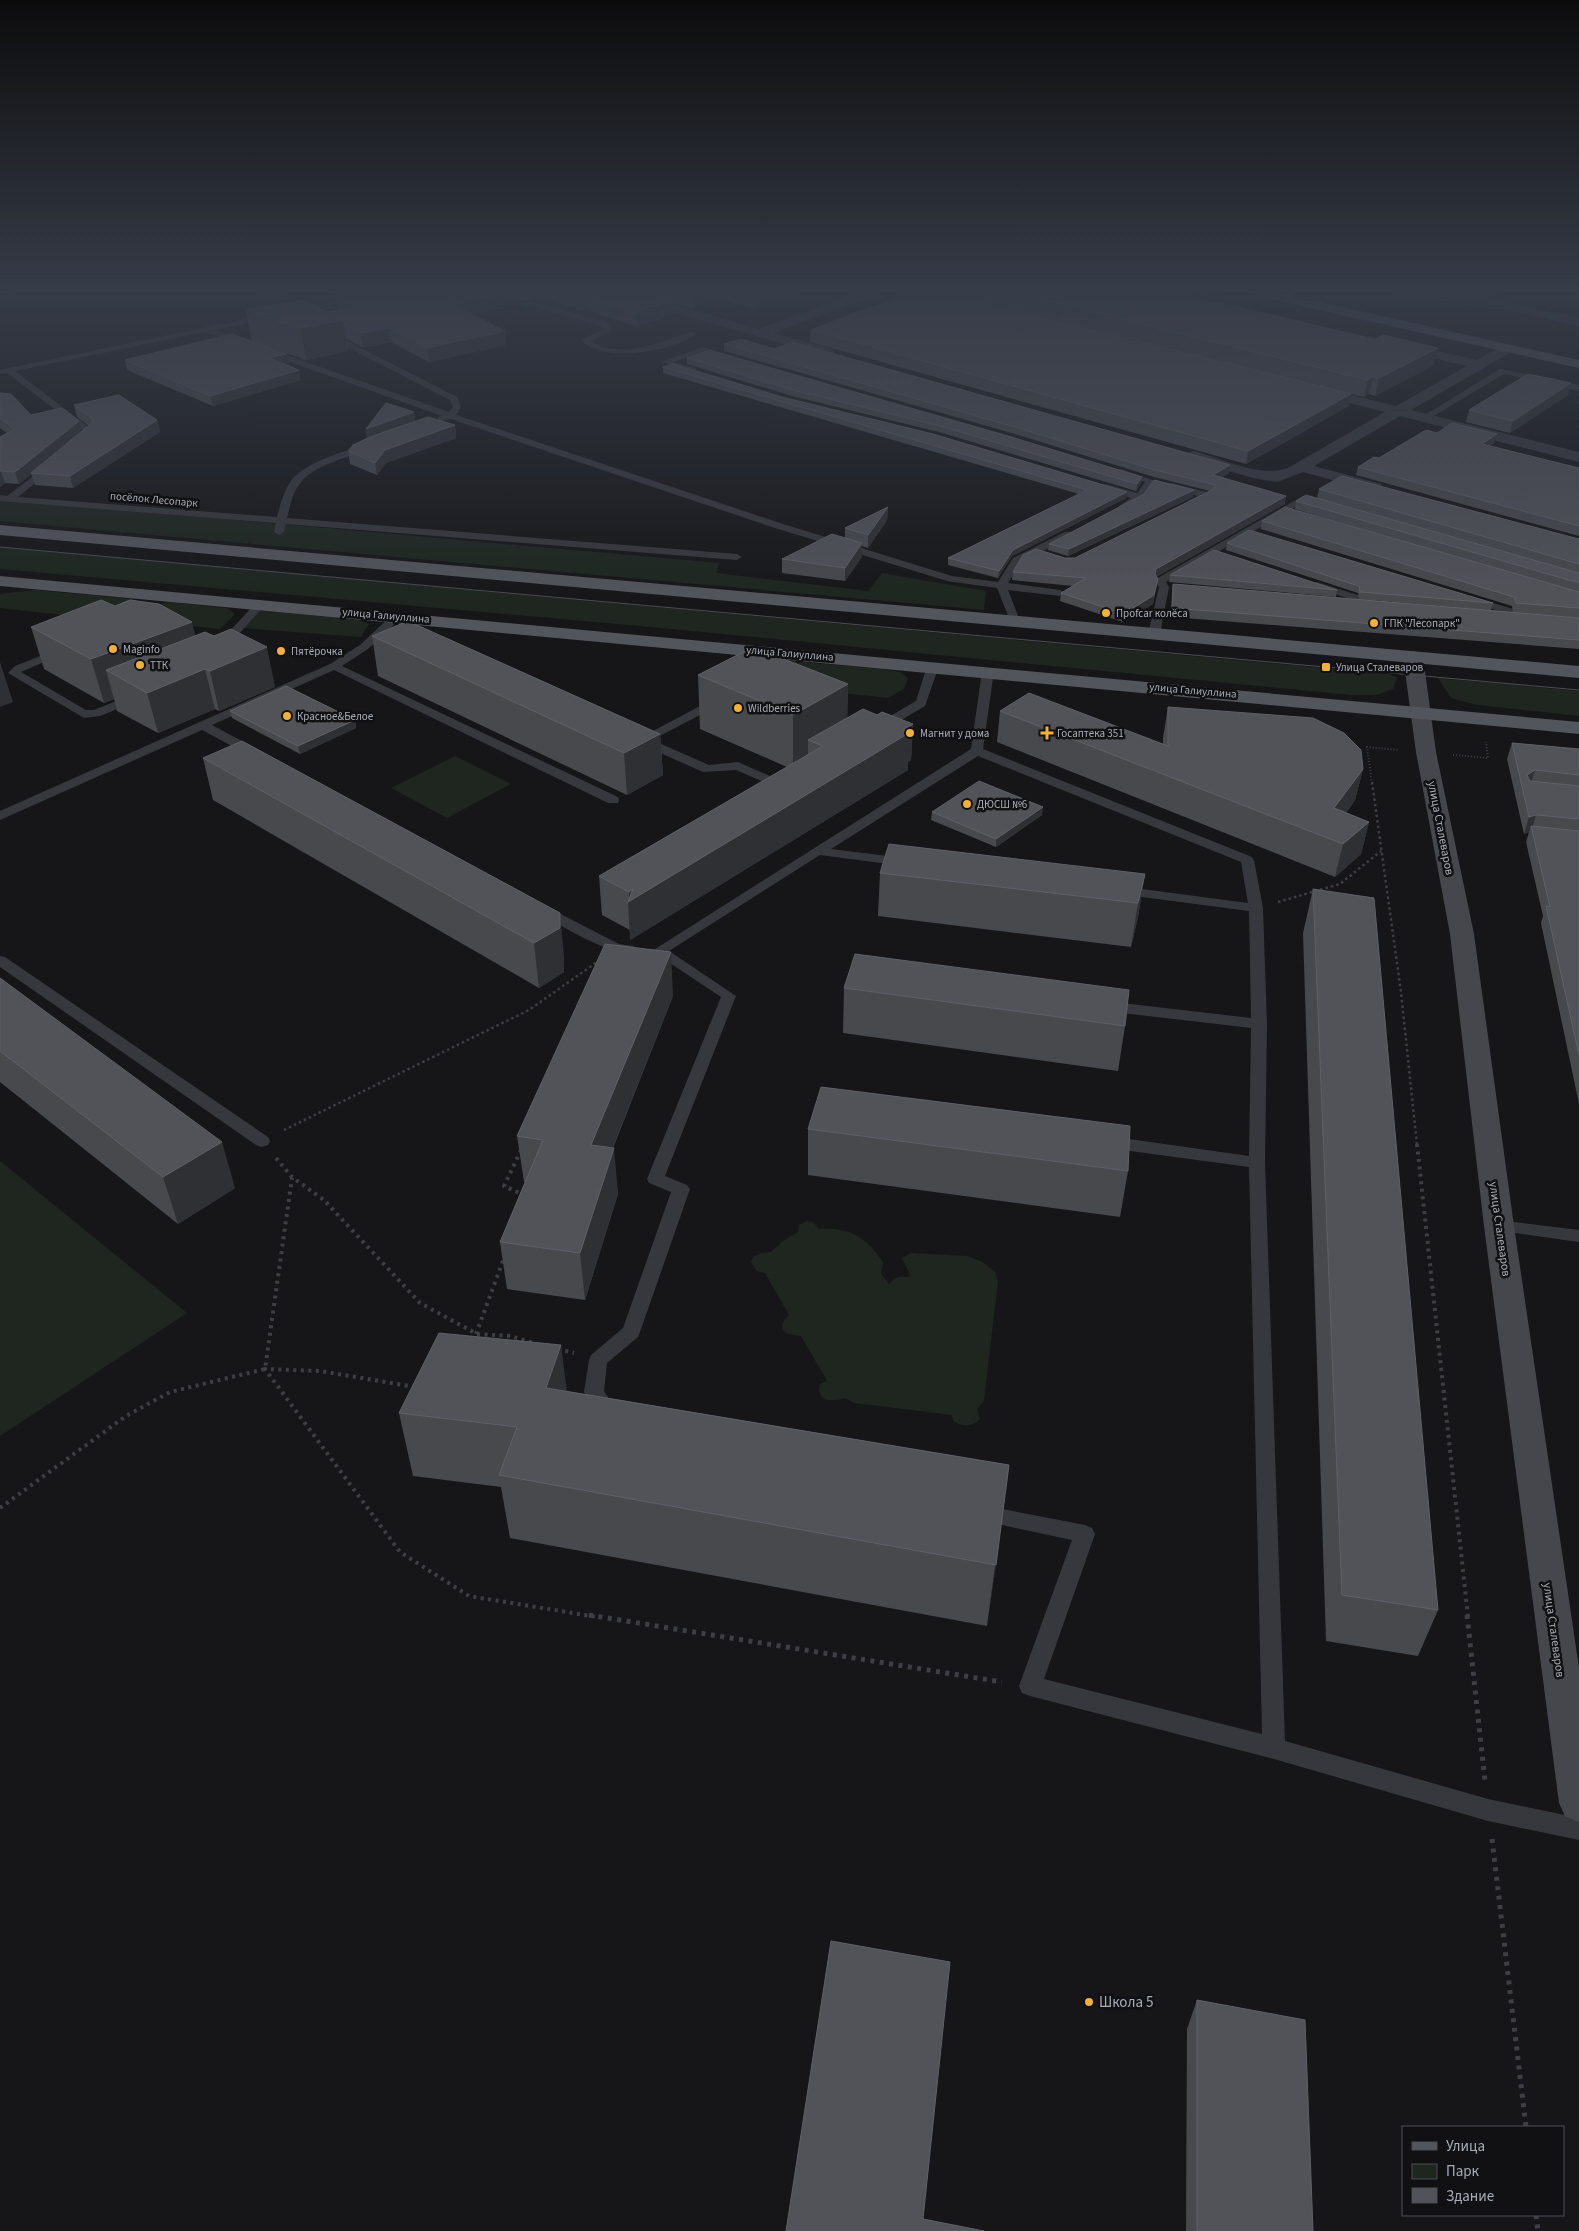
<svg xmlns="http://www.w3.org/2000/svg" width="1579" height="2231" font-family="'Source Sans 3',sans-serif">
<rect width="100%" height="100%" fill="#161618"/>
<g fill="#1e261f">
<path d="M1404 292H1507L1477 308Z"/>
<path d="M0 499 719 563 716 573 868 591 882 573 986 591 984 610 0 521Z"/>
<path d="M0 547 1389 674 1397 678 1393 689 1377 695H1351L640 626 0 569Z"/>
<path d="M35 590 133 599 120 613 107 620 0 608V594Z"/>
<path d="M168 602 227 608 235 614 220 629 129 620 147 607Z"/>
<path d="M268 610 358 619 369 624 361 637 242 628 258 611Z"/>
<path d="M767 659 881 669 900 672 908 678 904 689 888 698 749 683Z"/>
<path d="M1438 678 1579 691V716L1477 705 1451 698Z"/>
<path d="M455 756 511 784 447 818 391 788Z"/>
<path d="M0 1161 187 1313 0 1436Z"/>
<path d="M807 1221 814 1223 819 1229C850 1227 866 1237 883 1262L881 1274 889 1284C895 1277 899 1276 908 1277L910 1274 902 1258 911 1253 967 1256 981 1261 995 1272 998 1281 984 1401 977 1409 980 1419C972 1427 963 1427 953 1421L952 1415 854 1403 845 1398C834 1402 815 1402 820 1384L827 1381 801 1336 788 1334 783 1330 782 1323 789 1315 765 1273 757 1271 751 1262 753 1257 761 1253 771 1252 783 1241 798 1232 799 1225Z"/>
</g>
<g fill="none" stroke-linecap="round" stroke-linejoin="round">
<g stroke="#3d3f44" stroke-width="2" stroke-dasharray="1 2" stroke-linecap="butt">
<path d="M1198 292 1238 301"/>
<path d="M1389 292 1471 310"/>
<path d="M1453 755 1488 758 1486 742"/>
<path d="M1372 783 1367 747 1399 750"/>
</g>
<g stroke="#3d3f44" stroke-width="2.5" stroke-dasharray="2.5 3" stroke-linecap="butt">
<path d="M1372 782 1401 992 1417 1145"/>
<path d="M1278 902 1340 884 1381 851"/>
<path d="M284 1130 529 1010 597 962"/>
</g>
<g stroke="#3d3f44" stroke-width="4" stroke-dasharray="3 4.5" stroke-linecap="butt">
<path d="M1417 1144 1468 1617"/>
<path d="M521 1150 504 1186 524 1195"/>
<path d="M276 1158 292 1177 324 1200 420 1303 477 1334 510 1336 537 1344"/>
<path d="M476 1334 504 1258"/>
<path d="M558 1349 574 1353"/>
<path d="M415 1387 320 1371 265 1369 400 1552 469 1596 597 1617"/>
<path d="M0 1508 126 1416 170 1392 265 1369 292 1178"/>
</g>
<g stroke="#3d3f44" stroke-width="5" stroke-dasharray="4 5.5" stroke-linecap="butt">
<path d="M589 1615 1002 1682"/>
<path d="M1467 1615 1485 1781"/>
<path d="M1492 1839 1526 2127"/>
<path d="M1536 2215 1538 2231"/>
</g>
<g fill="#37383d" fill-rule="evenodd">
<path d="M376 292H392L296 313 292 311Z"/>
<path d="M467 292H478L493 300 533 302 606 322 612 328 610 332 590 341C624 361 659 341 692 332L696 334C675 351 601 364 581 340L604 329 600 326 533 306 489 304Z"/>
<path d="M269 314H272V318L215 330 449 412 453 407 450 400 324 335 331 333 457 397 461 407 456 415 780 523 952 576 998 582 1013 558 1065 532H1073V536L1021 562 1008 583 1060 590 1065 593 1060 596 1008 590 1020 621 1019 623H1011L997 588 947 581 772 527 451 419 438 421V417L442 416 206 332 15 371 94 431V435L80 446 75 443 86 433 7 373 0 374V370Z"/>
<path d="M702 347 732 356 728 358 702 352 673 362 696 368V372H693L661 362Z"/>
<path d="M1500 369 1579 385V391L1504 374 1427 420 1420 418Z"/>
<path d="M369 444 374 447 372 449C352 456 311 465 299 485 292 494 290 507 287 518L737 554 742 557 737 560 286 524 284 532 279 535 274 532 276 523 0 501V495L7 496 51 463 54 464V468L18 497 277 517C280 505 284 491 291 481 305 462 347 450 369 444Z"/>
<path d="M1121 469 1155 481 1146 496 1124 509 1119 506 1131 498 1103 489V485L1106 484 1137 493 1145 482 1118 474 1116 472Z"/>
<path d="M1172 483 1210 493 1212 495 1194 505H1188V501L1198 496 1169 488 1167 486Z"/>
<path d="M1303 496 1321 503 1316 506 1304 502 1166 582 1169 587 1160 634 1154 637 1150 636 1148 634 1159 587 1155 581 1156 579Z"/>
<path d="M1317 582 1386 604 1387 606 1382 609 1378 608 1313 587 1312 585Z"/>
<path d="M1473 597 1537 616 1538 618 1533 621 1469 602 1468 600Z"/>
<path d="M261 601 266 604 236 637 248 644 246 646C239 648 228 643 223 638L225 636 257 602Z"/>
<path d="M397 613 402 616 401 618 368 649 342 666 618 797 619 800 618 803H608L334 670 212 725 260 751 262 754 260 757H252L202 730 0 820V811L330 664 360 645 393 614Z"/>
<path d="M61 648 67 651 65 653 21 672 86 710H94L136 693 142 697 140 700 100 716 84 718 8 673 15 666Z"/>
<path d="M933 663 939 666 925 706 881 732H873L871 729 873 726 916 701 927 666Z"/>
<path d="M988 668 994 671 983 749 1252 857 1254 860 1263 908 1267 1024 1265 1163 1285 1741 1488 1799 1579 1818V1840L1488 1821 1274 1759 1030 1696 1022 1693 1019 1686 1072 1540 974 1519 971 1513 974 1507 981 1505 1085 1525 1092 1528 1095 1534 1044 1679 1262 1734 1249 1167 1108 1148 1102 1146 1100 1142 1102 1138 1108 1136 1249 1156 1251 1028 1105 1011 1100 1009 1097 1006 1100 1003 1105 1001 1251 1018 1249 911 1119 894 1112 890 1119 886 1248 903 1241 862 978 756 831 849 904 858 911 862 909 865 904 866 820 855 669 951 736 996 665 1176 687 1185 690 1189 640 1332 638 1337 607 1363 604 1391 619 1414 616 1419C600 1425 591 1405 584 1392L589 1360 591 1355 623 1328 671 1192 649 1183 647 1179 721 997 652 951 971 749 982 671Z"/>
<path d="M719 696 725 700 723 703 652 740 709 765 738 762 779 780 786 777 790 778 792 781 780 789 736 770 703 772 638 743 636 740Z"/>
<path d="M541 904 619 944 634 946 636 949C624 966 552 920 536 911L534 908Z"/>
<path d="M0 956 5 957 268 1137 270 1141 268 1145 262 1147 256 1145 0 967Z"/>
<path d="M1499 1220 1579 1230V1242L1493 1230 1490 1226 1493 1222Z"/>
</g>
<g fill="#37383d" fill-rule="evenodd">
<path d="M260 292H280L288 297 282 301 262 295Z"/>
<path d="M609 292H630L759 329 859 292H878L876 295 773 333 832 349 834 352 832 355 827 356 611 295Z"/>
<path d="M1492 299 1579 318V326L1487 306 1486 303 1487 300Z"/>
<path d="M1399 342 1477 360 1503 345H1513L1515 348 1513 351 1411 410 1579 452V462L1400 416 1314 466 1381 484 1383 487 1381 490 1375 492 1303 472 1277 482 1253 478 1188 459 1186 456 1188 453 1194 451C1223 459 1259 478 1288 468L1385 412 1310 393 1308 390 1310 387 1315 386 1396 406 1467 366 1394 349 1392 346Z"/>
</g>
<path fill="#45474d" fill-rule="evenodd" d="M1413 651 1420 653 1423 657 1436 752 1474 934 1514 1226 1579 1668V1822L1565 1816 1559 1803 1484 1226 1450 934 1416 752 1403 657 1406 653Z"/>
<g fill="#53555c" fill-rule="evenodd">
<path d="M1251 292H1275L1579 360V368L1257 296Z"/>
<path d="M0 525 1579 666V678L0 535Z"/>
<path d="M0 576 1579 722V734L0 586Z"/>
</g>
<path stroke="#4a4c52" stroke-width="1" d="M0 547 1579 690"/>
</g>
<g fill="#47494d">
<path d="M327 292H800L753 308 720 299 693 308 673 302V315L637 326 541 298 531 300 503 299 504 307 472 314 506 345 429 362 391 342 363 348 347 339 348 351 306 360 252 341 246 310 328 312 338 310 336 297 340 296Z"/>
<path d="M945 292H1173L1434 365 1375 396 1369 394 1364 397 1351 394 1349 406 1246 464 810 342 811 330 1267 373Z"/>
<path d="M724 344 775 349 1230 465 1229 473 1222 477 1285 504 1156 577 1158 579 1153 604 1123 622 1060 601 1061 593 1074 586 1012 580 1013 572 1075 558 1210 491 1154 477 1015 434 724 351Z"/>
<path d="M287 354 289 363 285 364 299 370 300 380 213 406 127 370 125 360Z"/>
<path d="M687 358 1142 477 1141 483 1136 491 939 432 792 396 687 364Z"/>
<path d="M663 367 786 398 1126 498 1012 556 998 578 948 565V558L1079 494 663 373Z"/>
<path d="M0 393 31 415 82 432 89 426 77 417 74 405 157 420 160 432 73 488 35 485 31 474 19 484 5 483 0 487V437L7 433 0 428Z"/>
<path d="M1568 395 1510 433 1466 422 1469 410Z"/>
<path d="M414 412 415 421 455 425 456 438 386 463 377 475 350 464 348 451 367 439 366 429Z"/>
<path d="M1437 433 1494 443 1490 446 1579 468V536L1356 475 1358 467Z"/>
<path d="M1319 489 1579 539V649L1171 617 1172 593 1173 584 1476 609 1359 599 1358 593 1226 550 1227 543 1493 603 1491 610 1513 612 1512 606 1261 529 1262 521 1400 541 1295 509 1296 501 1317 498Z"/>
<path d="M1193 497 1068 556 1048 550 1049 544Z"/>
<path d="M888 507 887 520 868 548 862 546V557L845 581 782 573V559L845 538V528Z"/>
<path d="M1170 575 1337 590 1336 597 1169 582Z"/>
<path d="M31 627 195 636 275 687 219 711 215 709 158 733 117 711 114 699 104 703 44 669Z"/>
<path d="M372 636 660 734 663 775 627 795 378 676Z"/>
<path d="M698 675 848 684 847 718 877 715 913 724 911 760 908 762V770L630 940V930L602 915 599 876 787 767 700 729Z"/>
<path d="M1168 707 1363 769 1355 800 1346 813 1369 822 1361 854 1335 877 997 742 1000 711 1163 744V738Z"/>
<path d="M230 711 355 720 356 728 300 754 232 718Z"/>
<path d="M1512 743 1579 749V1104L1541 923 1543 916 1526 842 1529 832 1524 834 1507 759Z"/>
<path d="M203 758 564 957V972L539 988 213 800Z"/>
<path d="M932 812 1042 815 996 847 931 820Z"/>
<path d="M880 873 1145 874 1138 917 1131 947 878 916Z"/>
<path d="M1313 889 1438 1610 1418 1656 1326 1641 1303 933Z"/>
<path d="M0 978 235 1188 178 1224 0 1082Z"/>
<path d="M844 988 1125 1026 1118 1071 843 1033Z"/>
<path d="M673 996 613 1148 618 1194 585 1300 507 1289 500 1242 525 1182H524L517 1136Z"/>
<path d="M808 1129 1128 1171 1120 1217 808 1175Z"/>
<path d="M567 1391 1009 1465 987 1626 510 1538 501 1487 413 1476 399 1413Z"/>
<path d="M1197 2000 1313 2231H1186L1187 2029Z"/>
</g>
<g fill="#2f3033">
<path d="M0 292H15L0 296Z"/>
<path d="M342 292H355L356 294 342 297Z"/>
<path d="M531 292H540L541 298 531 300Z"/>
<path d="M700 292H719L720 299 693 308 692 295Z"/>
<path d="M761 292H800L753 308V295Z"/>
<path d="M502 293 504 307 454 318 453 305Z"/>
<path d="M672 301 673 315 637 326 636 313Z"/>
<path d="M343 320 348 351 306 360 301 328Z"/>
<path d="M389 328 391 342 363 348 361 333Z"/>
<path d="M505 331 506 345 429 362 427 348Z"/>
<path d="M1438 348 1434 365 1375 396 1379 378Z"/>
<path d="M287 354 289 363 270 367 269 358Z"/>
<path d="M299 370 300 380 213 406 210 396Z"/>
<path d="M1373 377 1369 394 1364 397 1368 380Z"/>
<path d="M1571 383 1568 395 1510 433 1513 421Z"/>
<path d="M1351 394 1349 406 1246 464 1248 451Z"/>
<path d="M414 412 415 424 367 441 366 429Z"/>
<path d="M157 420 160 432 73 488 70 476Z"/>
<path d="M79 421 82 433 31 473V474L19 484 15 472Z"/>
<path d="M455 425 456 438 386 463 377 475 375 463 385 450Z"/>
<path d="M1497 434 1494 443 1480 452 1482 444Z"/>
<path d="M1230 465 1229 473 1212 482 1213 475Z"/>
<path d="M0 471H1L5 483 0 487Z"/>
<path d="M1142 477 1141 483 1136 491 1137 484Z"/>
<path d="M1194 490 1193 497 1068 556 1069 549Z"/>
<path d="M1127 492 1126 498 1012 556 998 578 999 571 1013 550Z"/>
<path d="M1286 496 1285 504 1155 577V574L1156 569Z"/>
<path d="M888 507 887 520 868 548V535Z"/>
<path d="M862 543V557L845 581V568Z"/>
<path d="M1158 579 1153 604 1123 622 1124 614Z"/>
<path d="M192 622 202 664 106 670 114 699 104 703 91 659Z"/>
<path d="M267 647 275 687 219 711 210 671Z"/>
<path d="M0 662 13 702 0 707Z"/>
<path d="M205 669 215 709 158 733 147 693Z"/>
<path d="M848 684 847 739 808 740V761L793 770V715Z"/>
<path d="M355 720 356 728 300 754 298 746Z"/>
<path d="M913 724 911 760 908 762V770L630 940 628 902 629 901V892Z"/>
<path d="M660 734 663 775 627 795 624 753Z"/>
<path d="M1363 769 1355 800 1328 838 1334 808Z"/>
<path d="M1535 770 1530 786 1527 775Z"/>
<path d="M1043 807 1042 815 996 847V839Z"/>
<path d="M1536 815 1532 829 1531 826 1529 832 1524 834 1529 817Z"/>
<path d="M1369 822 1361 854 1335 877 1343 844Z"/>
<path d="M1145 874 1138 917 1131 947 1138 903Z"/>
<path d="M560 913 564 957V972L539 988 534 943Z"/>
<path d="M671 952 673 996 595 1192 591 1145Z"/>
<path d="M222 1142 235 1188 178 1224 163 1177Z"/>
<path d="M614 1148 618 1194 585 1300 580 1253Z"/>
<path d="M561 1345 569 1408 546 1388Z"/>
<path d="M1009 1465 987 1626 996 1565Z"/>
</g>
<g fill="#525359" stroke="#5f6168">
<path d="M359 292H489L502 293 453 305 505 331 427 348 389 328 361 333 344 325 343 320 328 312 354 307 336 297Z"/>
<path d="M567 292H641L672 301 636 313Z"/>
<path d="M684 292H700L692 295Z"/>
<path d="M743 292H761L753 295Z"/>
<path d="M910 292H941L1351 394 1248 451 811 330Z"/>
<path d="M1010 292H1173L1374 339 1383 335 1438 348 1379 378 1373 377 1368 380Z"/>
<path d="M302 300 343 320 301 328 246 310Z"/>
<path d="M232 334 287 354 269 358 299 370 210 396 125 360Z"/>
<path d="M741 339 775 349 792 342 1230 465 1213 475 1286 496 1156 569 1155 574 1158 579 1154 595 1124 614 1061 593 1086 578 1013 572 1023 555 1036 549 1065 558H1075L1214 489 1215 486 1212 484 1155 470 1015 427 724 344Z"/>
<path d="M709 350 1008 436 1142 477 1137 484 940 426 793 390 687 358Z"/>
<path d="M673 364 786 398 933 434 1127 492 1013 550 999 571 948 558 1087 490 663 367Z"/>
<path d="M1528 374 1571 383 1513 421 1469 410Z"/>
<path d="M0 393 11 394 31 415 62 408 79 421 15 472 1 471H0V437L15 429 0 418Z"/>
<path d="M119 395 157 420 70 476 31 473 93 422V419L74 405Z"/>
<path d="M386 403 414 412 366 429Z"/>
<path d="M428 417 455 425 385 450 375 463 348 451 353 445 370 437Z"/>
<path d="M1452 423 1497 434 1482 444 1579 468V526L1358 467 1374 457 1379 458 1426 430 1437 433Z"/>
<path d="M1342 476 1579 539V564L1319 489Z"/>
<path d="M1154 480 1194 490 1069 549 1049 544 1144 494Z"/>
<path d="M1306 495 1579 573V583L1296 501Z"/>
<path d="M888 507 868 535 845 528Z"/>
<path d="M1285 507 1579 592V608L1516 603 1514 597 1262 521Z"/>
<path d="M1249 530 1493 603 1360 592 1359 586 1227 543Z"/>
<path d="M832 534 862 543 845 568 782 559Z"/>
<path d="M1214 550 1337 590 1170 575Z"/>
<path d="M1173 584 1579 618V640L1172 608Z"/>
<path d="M101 600 115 606 130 600 159 604 192 622 91 659 31 627Z"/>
<path d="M408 621 660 734 624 753 372 636Z"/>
<path d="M231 629 267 647 210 671 205 669 147 693 106 670 205 632 214 636Z"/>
<path d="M753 647 848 684 793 715 698 675Z"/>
<path d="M286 686 355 720 298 746 230 711Z"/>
<path d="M1029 693 1168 746V707L1313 718 1344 733 1361 750 1363 769 1334 808 1369 822 1343 844 1000 711Z"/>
<path d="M863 709 877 715 882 712 913 724 903 730 909 733 628 902 633 889 629 892 599 876 823 746 808 740Z"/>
<path d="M242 741 560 913V928L534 943 203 758Z"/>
<path d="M1512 743 1579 749V775L1535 770 1527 775 1530 781 1579 786V819L1536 815 1529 817Z"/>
<path d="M979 781 1043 807 996 839 932 812Z"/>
<path d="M1531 826 1579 831V1055L1546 906 1550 907Z"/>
<path d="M889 844 1145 874 1138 903 880 873Z"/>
<path d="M1313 889 1374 898 1438 1610 1342 1595Z"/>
<path d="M605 944 671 952 591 1145 614 1148 580 1253 500 1242 543 1140 517 1136Z"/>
<path d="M855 954 1129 990 1125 1026 844 988Z"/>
<path d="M0 978 222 1142 163 1177 0 1051Z"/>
<path d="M821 1087 1130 1126 1128 1171 808 1129Z"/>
<path d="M439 1333 561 1345 546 1388 1009 1465 996 1565 499 1475 517 1427 399 1413Z"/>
<path d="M831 1941 950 1962 923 2219 984 2231H786Z"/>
<path d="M1197 2000 1305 2020 1313 2231H1197Z"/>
</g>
<linearGradient id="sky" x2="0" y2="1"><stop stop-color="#0c0c0d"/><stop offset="0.48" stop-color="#363c48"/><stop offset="1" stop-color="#363c48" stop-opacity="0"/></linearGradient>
<rect width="1579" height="605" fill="url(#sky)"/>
<g fill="#f2b134" stroke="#111113" stroke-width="2">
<circle cx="1106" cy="613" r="5"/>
<circle cx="1374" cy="623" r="5"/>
<circle cx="113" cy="649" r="5"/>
<circle cx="281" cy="651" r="5"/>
<circle cx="140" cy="665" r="5"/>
<rect x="1321" y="662" width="10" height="10" rx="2.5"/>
<circle cx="738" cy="708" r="5"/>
<circle cx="287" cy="716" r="5"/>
<circle cx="910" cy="733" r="5"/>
<path d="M1044.5 725.5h5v5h5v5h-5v5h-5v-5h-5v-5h5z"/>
<circle cx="967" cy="804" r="5"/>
<circle cx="1089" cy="2002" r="5"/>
</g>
<g text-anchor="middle" stroke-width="5" stroke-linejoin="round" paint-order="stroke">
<g font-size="11" fill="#a8adb8" stroke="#111113">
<text transform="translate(154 499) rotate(5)" y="4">посёлок Лесопарк</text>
<text transform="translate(386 615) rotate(5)" y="4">улица Галиуллина</text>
<text transform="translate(790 653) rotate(5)" y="4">улица Галиуллина</text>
<text transform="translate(1193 690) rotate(5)" y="4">улица Галиуллина</text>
</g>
<g font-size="11" fill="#a8adb8" stroke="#111113" text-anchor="start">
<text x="1116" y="617">Проfcar колёса</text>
<text x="1384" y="627">ГПК "Лесопарк"</text>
<text x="123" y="653">Maginfo</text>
<text x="291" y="655">Пятёрочка</text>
<text x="150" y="669">ТТК</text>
<text x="1336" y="671">Улица Сталеваров</text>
<text x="748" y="712">Wildberries</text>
<text x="297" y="720">Красное&amp;Белое</text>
<text x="920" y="737">Магнит у дома</text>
<text x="1057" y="737">Госаптека 351</text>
<text x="977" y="808">ДЮСШ №6</text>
</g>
<g font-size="12" fill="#a8adb8" stroke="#111113">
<text transform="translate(1441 828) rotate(79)" y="4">улица Сталеваров</text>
<text transform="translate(1500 1229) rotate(82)" y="4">улица Сталеваров</text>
<text transform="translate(1554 1630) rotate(82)" y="4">улица Сталеваров</text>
</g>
<g font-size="15" fill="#a8adb8" stroke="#111113" text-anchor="start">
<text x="1099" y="2007">Школа 5</text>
</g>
</g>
<rect x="1402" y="2126" width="162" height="90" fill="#111113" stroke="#4d4f55"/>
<rect x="1412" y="2142" width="25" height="8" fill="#53555c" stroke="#4d4f55"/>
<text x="1446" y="2151" font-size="15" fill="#a8adb8">Улица</text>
<rect x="1412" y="2164" width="25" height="15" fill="#1e261f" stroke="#4d4f55"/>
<text x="1446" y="2176" font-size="15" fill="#a8adb8">Парк</text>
<rect x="1412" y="2188" width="25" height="15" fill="#525359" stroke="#4d4f55"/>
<text x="1446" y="2201" font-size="15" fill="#a8adb8">Здание</text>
</svg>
